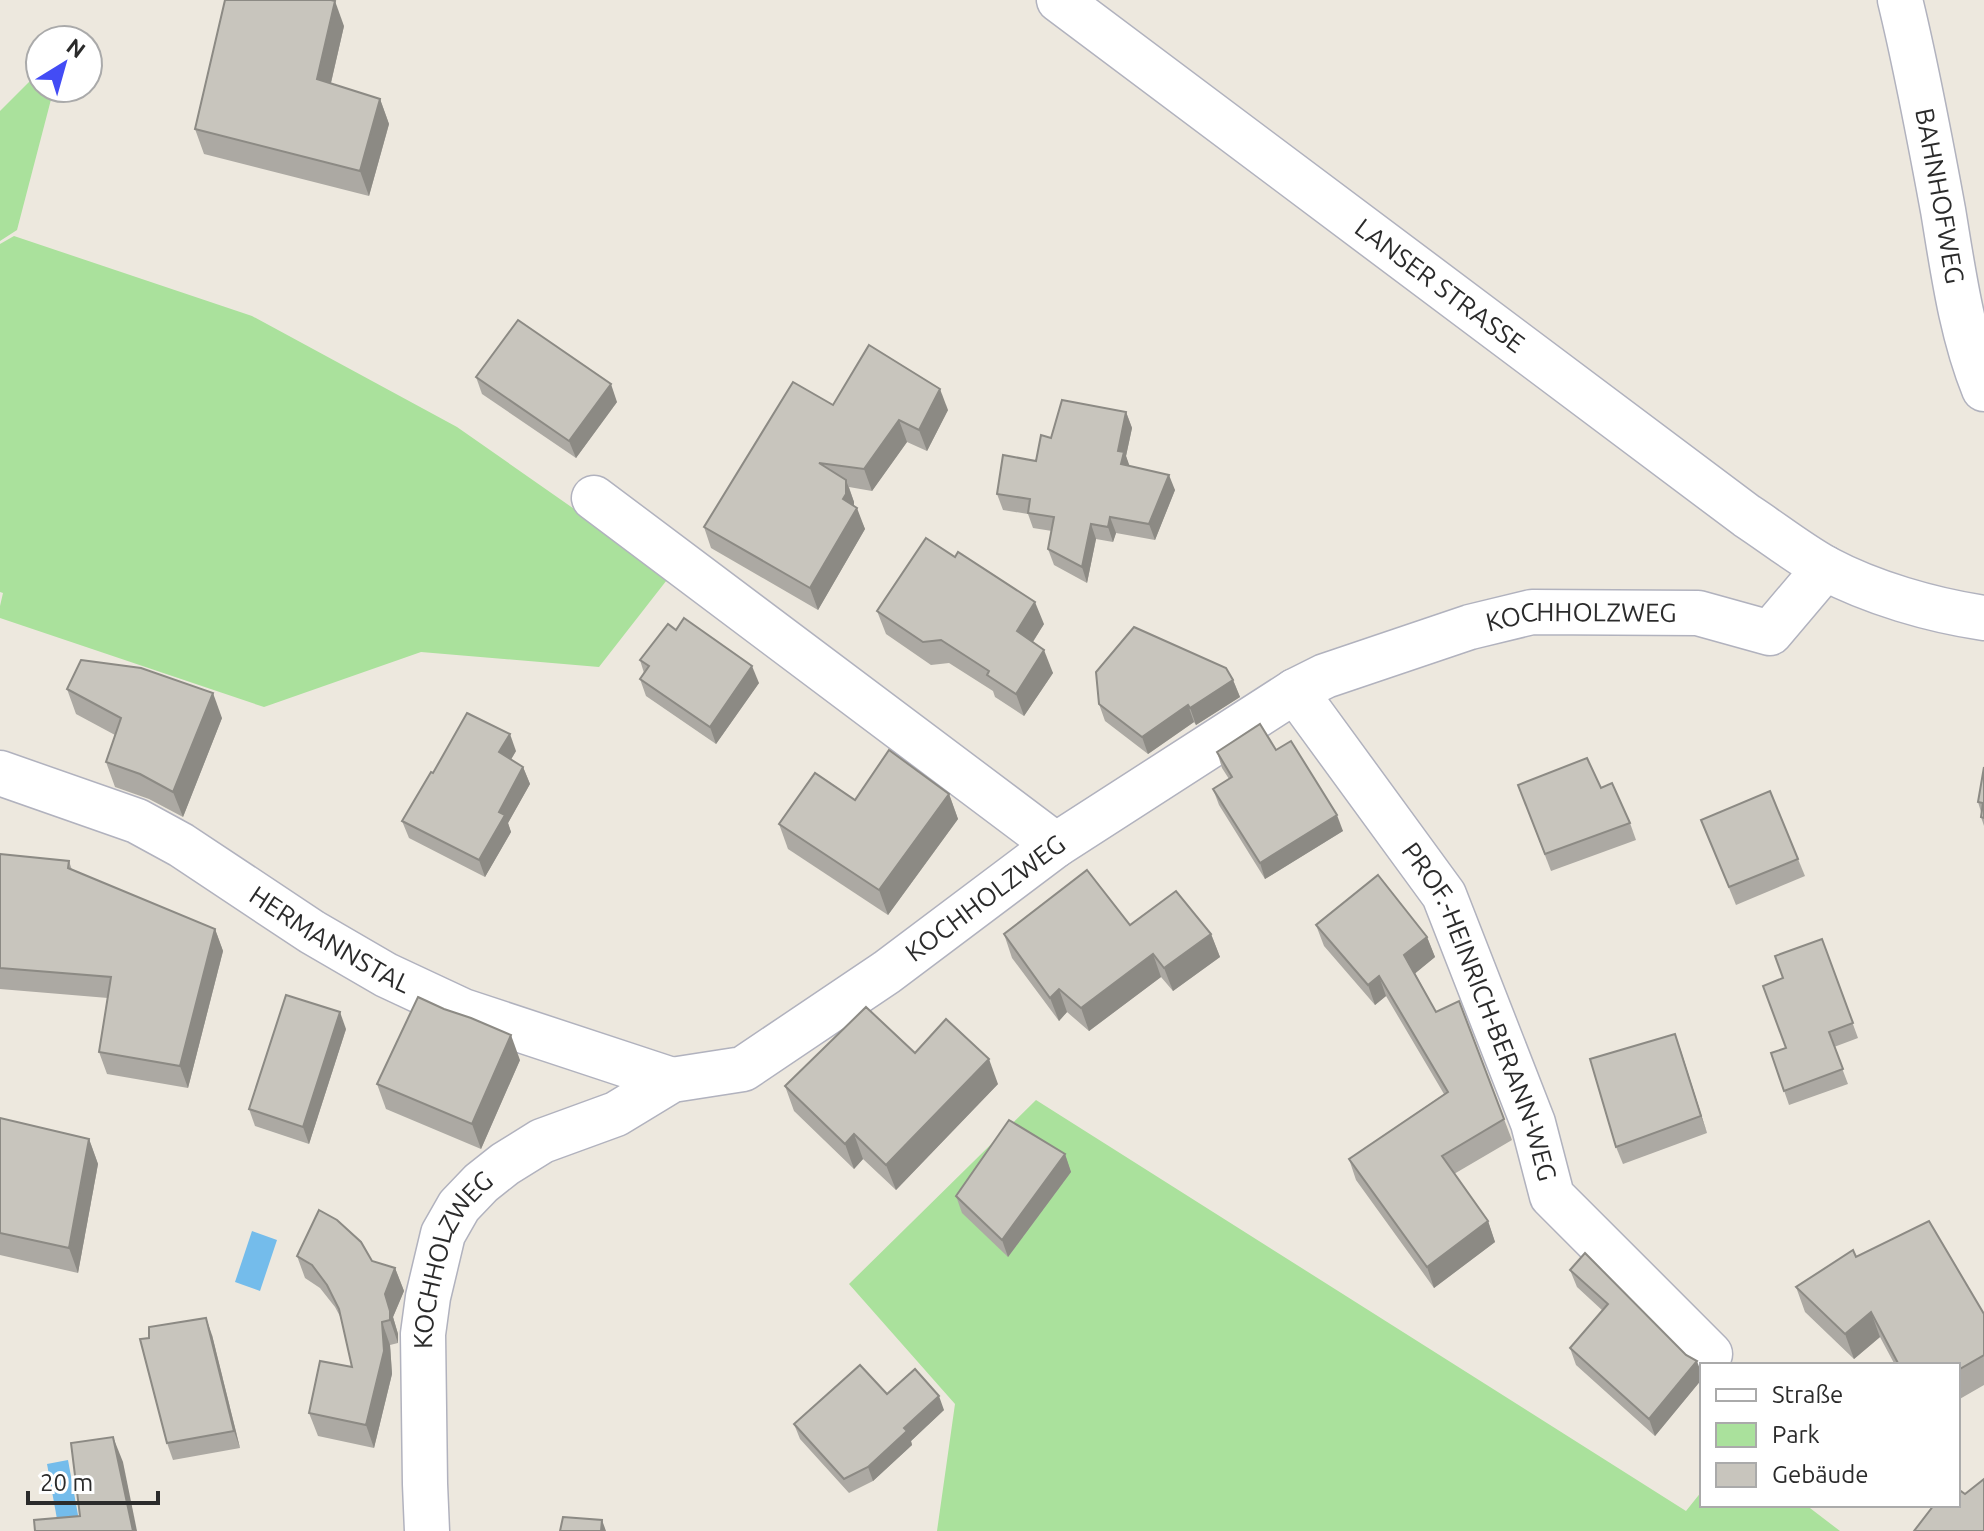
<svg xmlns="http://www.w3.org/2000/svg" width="1984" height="1531" font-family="Ubuntu,sans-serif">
<rect width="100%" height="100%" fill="#ede8de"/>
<g fill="#aae19c">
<path d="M40 71V88H54L17 230 0 241V111Z"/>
<path d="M14 236 252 316 457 427 670 576 599 667 421 652 264 707 0 618V606L3 593 0 592V244Z"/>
<path d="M1036 1100 1686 1511 1702 1491V1505H1806L1840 1531H937L955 1404 849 1284Z"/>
</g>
<g fill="#74bceb">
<path d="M252 1231 277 1240 260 1291 235 1282Z"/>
<path d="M68 1460 80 1526 59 1530 47 1464Z"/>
</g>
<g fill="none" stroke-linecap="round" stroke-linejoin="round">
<g stroke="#b1b2be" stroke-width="47">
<g id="street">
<path id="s1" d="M1900 0C1917 69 1930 140 1943 210 1953 270 1961 332 1984 389"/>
<path d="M594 498 1056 845"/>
<path id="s2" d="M1295 691 1444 895 1533 1123 1552 1196 1710 1354"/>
<path id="s3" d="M0 773 137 821 181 845 312 932 386 975 463 1011 672 1080"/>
<path id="s4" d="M427 1531 425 1484 423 1334 428 1297 443 1234 459 1206 481 1183 505 1164 542 1141 616 1114 672 1080 743 1069 887 972 1056 845 1295 691 1325 676 1470 627 1532 612 1698 613 1770 633 1825 568"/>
</g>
</g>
<g stroke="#b1b2be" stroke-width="47">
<g id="secondary">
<path id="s5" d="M1059 0 1747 516C1773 533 1798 553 1825 568 1872 593 1931 610 1984 618"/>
</g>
</g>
<use href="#street" stroke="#fff" stroke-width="44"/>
<use href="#secondary" stroke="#fff" stroke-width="44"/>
</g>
<g fill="#aca9a3">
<path d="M344 26 331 83 380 99 389 124 369 196 204 154 195 129Z"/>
<path d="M476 377 617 402 576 458 482 394Z"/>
<path d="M833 405 948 410 927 451 907 442 872 491 849 487 854 502V505L865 529 818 610 711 548 704 527Z"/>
<path d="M1126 412 1132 428 1126 456 1129 466 1175 490 1155 540 1116 533 1113 542 1096 539 1087 583 1054 565 1048 549 1052 531 1033 528 1028 514 1003 510 997 494 1036 461 1051 438Z"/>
<path d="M877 611 1044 624 1033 642 1053 673 1024 716 995 697 993 691 949 663 931 665 886 634Z"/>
<path d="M676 630 759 683 716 744 646 696 640 679 644 673 640 660Z"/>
<path d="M1233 680 1240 697 1196 725 1194 722 1148 754 1105 721 1099 704Z"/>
<path d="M67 689 222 718 183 817 149 799 115 787 106 762 115 735 76 714Z"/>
<path d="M1276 750 1343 831 1265 879 1219 805 1213 789 1229 779 1222 768 1217 752Z"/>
<path d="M516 751 511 759 523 767 530 784 508 823 511 832 485 877 409 838 402 821 433 773Z"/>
<path d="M1984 767V826L1981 817V812L1978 802Z"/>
<path d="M1518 785 1601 788 1630 823 1636 840 1551 871Z"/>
<path d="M949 794 958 819 888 915 788 849 779 824 855 800Z"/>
<path d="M1701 820 1798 859 1805 876 1736 905Z"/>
<path d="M0 854 69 861 72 870 215 929 223 951 188 1088 107 1074 99 1052 108 998 0 989Z"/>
<path d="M1130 925 1211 934 1220 957 1173 991 1161 977 1089 1031 1067 1012 1059 1021 1012 958 1004 934Z"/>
<path d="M1316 925 1427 937 1435 957 1415 973 1436 1012 1459 1001 1512 1140 1454 1174 1488 1221 1495 1242 1434 1288 1356 1180 1349 1159 1444 1094 1386 996 1375 1005 1324 946Z"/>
<path d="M1822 939 1858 1038 1834 1047 1848 1084 1789 1105 1771 1053 1786 1048 1783 978Z"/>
<path d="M346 1029 309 1144 255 1126 249 1109Z"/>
<path d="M1675 1034 1707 1133 1623 1164 1616 1147Z"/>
<path d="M915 1053 998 1084 896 1190 863 1159 854 1169 794 1111 785 1086Z"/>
<path d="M520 1060 481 1149 386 1109 377 1084Z"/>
<path d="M0 1118 89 1139 98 1164 78 1273 0 1255Z"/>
<path d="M1065 1154 1071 1172 1008 1257 962 1213 956 1196Z"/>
<path d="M297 1256 372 1261 395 1268 404 1291 393 1317 398 1334V1343L390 1345 392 1374 374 1448 318 1436 309 1413 352 1367 342 1320 335 1307 320 1288 305 1278Z"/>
<path d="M1856 1257 1984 1314V1385L1958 1400V1365H1895L1880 1337 1854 1359 1805 1312 1796 1287Z"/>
<path d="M1570 1270 1702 1375V1379L1655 1436 1576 1365 1570 1348 1603 1311 1577 1287Z"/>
<path d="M212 1335 240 1448 173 1460 167 1443 149 1338Z"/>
<path d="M887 1394 944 1410 911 1441 912 1445 873 1481 849 1493 800 1439 794 1424Z"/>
</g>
<g fill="#8c8a84">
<path d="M335 1 344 26 326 104 317 79Z"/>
<path d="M380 99 389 124 369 196 360 171Z"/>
<path d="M611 384 617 402 576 458 569 441Z"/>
<path d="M940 389 948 410 927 451 919 430Z"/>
<path d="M1126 412 1132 428 1126 456 1130 467 1121 464 1118 451Z"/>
<path d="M899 420 907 442 872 491 864 469Z"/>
<path d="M1169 475 1175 490 1155 540 1149 524Z"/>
<path d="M846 480 854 502V514L857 508 865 529 818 610 810 588 843 499Z"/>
<path d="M1110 517 1116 533 1113 542 1108 527Z"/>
<path d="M1091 524 1096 539 1087 583 1082 567Z"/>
<path d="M1035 602 1044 624 1025 654 1017 631Z"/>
<path d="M1044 650 1053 673 1024 716 1016 694Z"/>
<path d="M752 666 759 683 716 744 710 727Z"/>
<path d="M1233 680 1240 697 1196 725 1190 708Z"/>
<path d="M213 693 222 718 183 817 173 792Z"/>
<path d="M1188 705 1194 722 1148 754 1142 737Z"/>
<path d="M510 734 516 751 505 770 499 752Z"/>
<path d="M523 767 530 784 508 823 511 832 485 877 479 860 499 812Z"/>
<path d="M949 794 958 819 888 915 879 890Z"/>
<path d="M1337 815 1343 831 1265 879 1260 863Z"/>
<path d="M215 929 223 951 188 1088 180 1066Z"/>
<path d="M1211 934 1220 957 1173 991 1164 968Z"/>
<path d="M1427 937 1435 957 1412 976 1404 955Z"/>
<path d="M1153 954 1161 977 1089 1031 1081 1008Z"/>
<path d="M1379 976 1386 996 1375 1005 1368 985Z"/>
<path d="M1059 989 1067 1012 1059 1021 1050 998Z"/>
<path d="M340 1012 346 1029 309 1144 303 1127Z"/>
<path d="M1675 1034 1681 1051 1707 1133 1701 1116Z"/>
<path d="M511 1035 520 1060 481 1149 472 1124Z"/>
<path d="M989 1059 998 1084 896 1190 886 1165Z"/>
<path d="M854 1134 863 1159 854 1169 845 1144Z"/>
<path d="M89 1139 98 1164 78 1273 69 1248Z"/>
<path d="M1065 1154 1071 1172 1008 1257 1002 1240Z"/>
<path d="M1488 1221 1495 1242 1434 1288 1427 1267Z"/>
<path d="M395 1268 404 1291 393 1317 398 1334V1343L390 1320 385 1294Z"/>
<path d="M1871 1312 1880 1337 1854 1359 1845 1334Z"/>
<path d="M206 1318 212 1335 240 1448 234 1431Z"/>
<path d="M382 1322 390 1345 392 1374 374 1448 366 1425Z"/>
<path d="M1697 1361 1702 1375V1379L1655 1436 1649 1419Z"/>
<path d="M939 1396 944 1410 911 1441 912 1445 873 1481 868 1467 904 1428Z"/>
<path d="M113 1437 123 1462 137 1531H133Z"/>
<path d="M602 1520 606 1531H601Z"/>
</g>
<g fill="#c8c5bd" stroke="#8c8a84" stroke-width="2">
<path d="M225 0H331L335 1 317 79 380 99 360 171 195 129Z"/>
<path d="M518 320 611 384 569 441 476 377Z"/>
<path d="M869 345 940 389 919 430 899 420 864 469 819 463 846 480V494L843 499 857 508 810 588 704 527 793 382 833 405Z"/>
<path d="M1062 400 1126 412 1118 451 1124 452 1121 464 1169 475 1149 524 1110 517 1108 527 1091 524 1082 567 1048 549 1054 517 1028 513 1030 499 997 494 1003 455 1036 461 1041 435 1051 438Z"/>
<path d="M926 538 955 557 958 552 1035 602 1017 631 1044 650 1016 694 987 675 989 671 941 640 923 642 877 611Z"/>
<path d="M684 618 752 666 710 727 640 679 649 666 640 660 668 624 676 630Z"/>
<path d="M1134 627 1226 668 1233 680 1190 708 1188 705 1142 737 1099 704 1096 672Z"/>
<path d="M81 660 141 668 213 693 173 792 140 774 106 762 121 718 67 689Z"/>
<path d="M467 713 510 734 499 752 523 767 499 812 505 815 479 860 402 821 431 772 433 773Z"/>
<path d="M1260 724 1276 750 1291 741 1337 815 1260 863 1213 789 1232 777 1217 752Z"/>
<path d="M889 750 949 794 879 890 779 824 815 773 855 800Z"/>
<path d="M1587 758 1601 788 1612 783 1630 823 1545 854 1518 785Z"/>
<path d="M1984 767V818L1981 817 1983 803 1978 802Z"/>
<path d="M1770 791 1798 859 1729 887 1701 820Z"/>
<path d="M0 854 69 861 68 868 215 929 180 1066 99 1052 111 977 0 968Z"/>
<path d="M1087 870 1130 925 1176 891 1211 934 1164 968 1153 954 1081 1008 1059 989 1050 998 1004 934Z"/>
<path d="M1378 875 1427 937 1404 955 1436 1012 1459 1001 1504 1119 1442 1156 1488 1221 1427 1267 1349 1159 1448 1092 1379 976 1368 985 1316 925Z"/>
<path d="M1822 939 1853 1023 1829 1032 1843 1069 1784 1091 1771 1053 1786 1048 1763 986 1783 978 1775 956Z"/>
<path d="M286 995 340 1012 303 1127 249 1109Z"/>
<path d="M418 997 444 1009 471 1018 511 1035 472 1124 377 1084Z"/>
<path d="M866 1007 915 1053 946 1019 989 1059 886 1165 854 1134 845 1144 785 1086Z"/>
<path d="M1675 1034 1701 1116 1616 1147 1590 1059Z"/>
<path d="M0 1118 89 1139 69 1248 0 1233Z"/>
<path d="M1009 1120 1065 1154 1002 1240 956 1196Z"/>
<path d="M319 1210 337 1220 361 1242 372 1261 395 1268 385 1294 390 1311V1320L382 1322 384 1351 366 1425 309 1413 320 1361 352 1367 339 1309 327 1285 312 1265 297 1256Z"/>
<path d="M1929 1221 1984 1314V1355L1958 1370V1365H1899L1871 1312 1845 1334 1796 1287 1853 1250 1856 1257Z"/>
<path d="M1585 1253 1686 1355 1697 1361 1649 1419 1570 1348 1608 1304 1570 1270Z"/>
<path d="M206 1318 234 1431 167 1443 140 1339 149 1338V1327Z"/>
<path d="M860 1365 887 1394 915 1369 939 1396 904 1428 907 1431 868 1467 844 1479 794 1424Z"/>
<path d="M113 1437 133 1531H35L34 1520 80 1516 71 1443Z"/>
<path d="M1984 1479V1531H1914L1934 1505H1958V1489L1965 1494Z"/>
<path d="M563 1517 602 1520 601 1531H560Z"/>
</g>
<g text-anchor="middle" stroke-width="7" stroke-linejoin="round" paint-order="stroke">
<g font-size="26" fill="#2b2b2b" stroke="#fff">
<text dy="9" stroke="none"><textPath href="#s1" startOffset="200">BAHNHOFWEG</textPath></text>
<text dy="9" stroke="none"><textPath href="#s5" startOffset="476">LANSER STRASSE</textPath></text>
<text dy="9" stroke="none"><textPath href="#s4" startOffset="1622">KOCHHOLZWEG</textPath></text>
<text dy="9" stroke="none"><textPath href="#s4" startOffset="950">KOCHHOLZWEG</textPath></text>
<text dy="9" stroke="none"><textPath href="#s3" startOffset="372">HERMANNSTAL</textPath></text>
<text dy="9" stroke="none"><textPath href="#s2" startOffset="374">PROF.-HEINRICH-BERANN-WEG</textPath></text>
<text dy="9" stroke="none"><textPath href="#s4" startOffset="278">KOCHHOLZWEG</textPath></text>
</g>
</g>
<rect x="1700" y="1363" width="260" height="144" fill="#ffffff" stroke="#aaaaaa" stroke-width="2"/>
<rect x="1716" y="1389" width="40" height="12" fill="#ffffff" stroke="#aaaaaa" stroke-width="2"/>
<text x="1772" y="1403" font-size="24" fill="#2b2b2b">Straße</text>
<rect x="1716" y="1423" width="40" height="24" fill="#aae19c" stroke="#aaaaaa" stroke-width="2"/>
<text x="1772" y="1443" font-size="24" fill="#2b2b2b">Park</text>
<rect x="1716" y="1463" width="40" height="24" fill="#c8c5bd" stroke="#aaaaaa" stroke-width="2"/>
<text x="1772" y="1483" font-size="24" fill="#2b2b2b">Gebäude</text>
<g transform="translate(64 64) rotate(37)"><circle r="38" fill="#ffffff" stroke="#aaaaaa" stroke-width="2"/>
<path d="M0-6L14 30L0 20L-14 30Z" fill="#434cf5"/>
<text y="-12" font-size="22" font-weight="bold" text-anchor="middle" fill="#2b2b2b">N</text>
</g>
<path d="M28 1491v12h130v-12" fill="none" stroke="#2b2b2b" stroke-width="4"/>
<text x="40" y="1491" font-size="24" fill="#2b2b2b" stroke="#ffffff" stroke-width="6" paint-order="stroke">20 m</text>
</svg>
